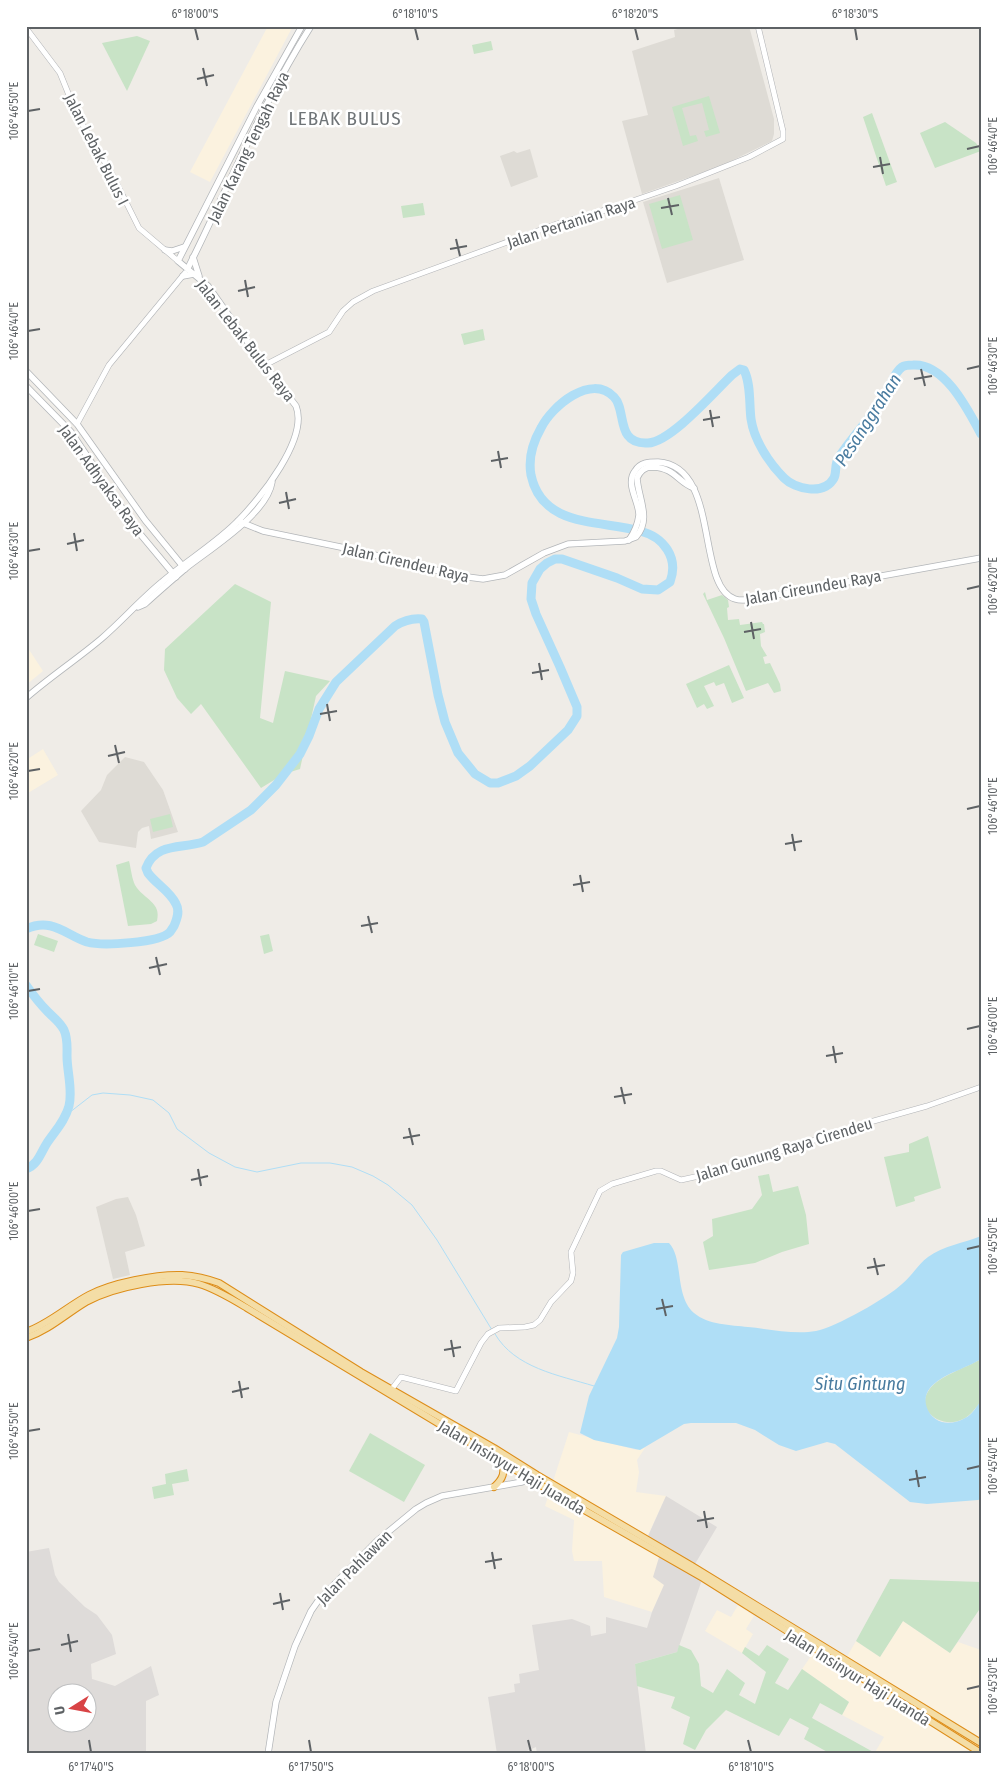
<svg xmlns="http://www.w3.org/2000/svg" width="1007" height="1780" font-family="'Fira Sans Condensed',sans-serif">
<rect width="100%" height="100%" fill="#efece7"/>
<g fill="#fbf2df">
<path d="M268 26H293L210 182 190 172Z"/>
<path d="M26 645 43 671 26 685Z"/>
<path d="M43 749 58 775 28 793 26 792V760Z"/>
<path d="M569 1432 636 1450 645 1448 637 1460 639 1472 636 1492 666 1496 644 1544 660 1554 664 1585 652 1612 604 1597 602 1561H574L572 1551 574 1520 545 1506Z"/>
<path d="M738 1605 754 1616 746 1629 753 1634 742 1653 705 1631 717 1610 731 1617Z"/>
<path d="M903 1621 950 1653 958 1642 981 1650V1754H874L884 1737 842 1715 849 1702 802 1669 820 1643 845 1660 856 1641 880 1657Z"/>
</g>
<g fill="#dedbd9" fill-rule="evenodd">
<path d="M666 1496 717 1527 695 1564 705 1571 677 1652 635 1664 646 1754H537L536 1747 520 1754H497L488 1697 515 1692 514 1684 520 1683 519 1674 539 1670 532 1625 572 1619 590 1626 591 1636 606 1633V1617L647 1628 652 1612 664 1585 653 1577 660 1554 644 1545Z"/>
<path d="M49 1548 55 1575 59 1582 85 1607 97 1615 112 1635 116 1654 91 1664 92 1679 115 1686 151 1666 159 1695 146 1701V1754H26V1552ZM58 1692H88V1722H58Z"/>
</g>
<g fill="#dedbd5">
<path d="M688 26H749L774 119V134L772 141 721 166 642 194 622 121 648 115 632 51 675 37 674 30Z"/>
<path d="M530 149 538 177 511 187 500 156 514 151 517 153Z"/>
<path d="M719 178 744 260 667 283 643 202Z"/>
<path d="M125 757 144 762 163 790 178 832 151 839 149 826 142 828 138 832 136 848 99 842 81 811 101 790 107 775Z"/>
<path d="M128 1197 136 1215 145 1246 125 1252 130 1275 113 1279 96 1207 116 1199Z"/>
</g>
<g fill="#c8e3c6">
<path d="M137 36 150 41 127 91 102 43Z"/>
<path d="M491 41 493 50 474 54 472 45Z"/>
<path d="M709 96 720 133 706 137 704 131 709 130 702 103 682 108 690 136 696 135 698 141 683 146 672 107Z"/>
<path d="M872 113 897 182 886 186 863 117Z"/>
<path d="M945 122 976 143 981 151 935 168 920 133Z"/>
<path d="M680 195 693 240 662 249 649 204Z"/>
<path d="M423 203 425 215 403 218 401 206Z"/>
<path d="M483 329 485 340 464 345 461 334Z"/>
<path d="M235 584 271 602 260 718 273 723 285 671 330 681 316 696 300 769 284 774 261 788 201 704 191 714 177 698 164 670 165 649Z"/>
<path d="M705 592 707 600 722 595 728 600 729 607 727 608 728 620 739 619 740 625 762 622 763 624H764L765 632 760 634 761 646 767 656 763 657 765 664 770 663 780 684 781 691 774 693 768 683 746 691 724 638 703 594Z"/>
<path d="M729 665 744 698 732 703 724 683 716 686 714 682 704 686 714 706 707 709 704 704 697 708 686 684Z"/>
<path d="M170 814 173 827 153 832 150 819Z"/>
<path d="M129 861C131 869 132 879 135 885 143 899 162 902 157 921L151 924 128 926 116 865Z"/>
<path d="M38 934 58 941 54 952 34 945Z"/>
<path d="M269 934 273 951 264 954 260 936Z"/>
<path d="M928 1136 941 1188 914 1197 915 1201 896 1207 884 1157 909 1152V1144Z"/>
<path d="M769 1174 773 1192 798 1186 806 1215 809 1244 782 1252 755 1263 709 1270 703 1242 713 1236 712 1219 752 1209 762 1195 758 1176Z"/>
<path d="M981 1359C981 1369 983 1392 981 1401 980 1404 976 1407 974 1410 953 1437 912 1414 929 1390 938 1376 966 1368 981 1359Z"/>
<path d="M370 1433 425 1465 404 1502 349 1471Z"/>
<path d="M187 1469 189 1481 172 1484 174 1495 154 1499 152 1487 166 1484 165 1474Z"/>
<path d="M890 1579 981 1582V1607L950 1653 903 1621 880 1657 856 1641Z"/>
<path d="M679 1645 691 1650 699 1664 701 1686 713 1693 727 1669 745 1683 739 1695 755 1704 766 1672 742 1653 745 1647 759 1656 767 1645 789 1659 775 1683 788 1690 802 1669 849 1702 842 1715 820 1703 812 1718 875 1753 831 1754 804 1739 809 1728 790 1718 779 1736 726 1710 706 1730 695 1750 683 1744 690 1717 671 1708 675 1697 637 1686 635 1664 677 1652Z"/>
</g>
<path fill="#afdef6" d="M981 1236V1359C965 1369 942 1374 930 1388 920 1400 928 1418 942 1422 949 1424 959 1422 965 1418 972 1415 976 1407 981 1401V1499L978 1500 927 1504 910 1502 835 1444 827 1442 796 1451 779 1445 755 1430 736 1423H691L684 1424 640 1450 594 1440 580 1433 589 1396 617 1338 619 1327 621 1255 623 1252 654 1243H669C684 1259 674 1295 694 1313 708 1325 731 1325 748 1327 770 1329 795 1335 816 1331 836 1327 887 1298 902 1284 912 1276 918 1264 928 1257 943 1246 964 1243 981 1236Z"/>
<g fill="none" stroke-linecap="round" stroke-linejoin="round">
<g stroke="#afdef6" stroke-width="1">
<path d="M65 1116 92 1095 103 1093 130 1095 153 1100 169 1113 177 1129 209 1153 235 1167 257 1172 301 1163H330L352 1167 373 1176 388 1185 412 1205 437 1240 492 1330"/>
<path d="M495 1334C515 1368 558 1375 594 1386"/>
</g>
<g stroke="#afdef6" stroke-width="9">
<path d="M26 929C52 917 66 935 87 942 102 946 160 943 170 932 170 932 174 926 174 926 177 919 180 911 176 904 170 891 156 884 148 873L146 868C156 842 182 849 203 842L251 810 276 785 300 754 309 736 319 709 336 682 395 626C403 621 412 618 422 619L424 622 438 695 445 722 458 753 475 774 490 783H498L516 776 530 766 568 730 577 716V707L560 667 536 614 531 599 532 583 540 569 547 563 555 559H562L617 578 642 589 658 590 670 582C679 558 664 537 640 531 600 520 542 528 531 475 528 458 533 442 541 428 552 406 591 373 614 397 627 410 615 445 648 443 671 442 714 392 732 375L740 369 744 370C751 384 749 403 751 419 754 440 769 463 784 478 795 489 824 496 834 478 837 472 834 465 839 457 854 434 875 414 888 389 892 382 895 372 902 367 905 365 909 365 913 365 945 363 968 410 981 434"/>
<path d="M26 985C33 995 40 1004 48 1012 54 1018 60 1022 64 1030 68 1039 67 1047 67 1056 67 1072 73 1090 69 1106 65 1121 55 1131 47 1143 41 1152 38 1165 26 1169"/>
</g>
<g stroke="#b2b4b7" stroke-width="6">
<g id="tertiary">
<path d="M26 28 60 73 77 115 113 176 139 228 178 261"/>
<path d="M265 365 329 332 343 311 353 302 373 291 554 225 612 208 676 186 749 157 783 139V131L758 26"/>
<path d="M77 424 109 365 185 273"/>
<path d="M391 1390 401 1377 456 1391 481 1343 488 1334 499 1328 525 1327 534 1325 540 1320 551 1302 571 1281 573 1273 571 1252 600 1191 612 1184 656 1171H661L681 1180 699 1176 740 1165 863 1124 927 1106 981 1087"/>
</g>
</g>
<g stroke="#b3b6b9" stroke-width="7">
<g id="secondary">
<path d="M165 250 172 251 184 247"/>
<path d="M193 257 199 276"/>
<path d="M188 268C228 188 262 103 311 26"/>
<path d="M183 276 194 274"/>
<path d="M26 371 77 424 145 520 185 569"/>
<path d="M26 386 71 432 136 529 176 577"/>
<path d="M238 521 263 531 350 549 460 576 483 579 505 575 544 553 568 544 625 541 636 537C652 519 638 498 637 478 640 471 644 467 652 467 676 468 677 482 694 488"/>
<path d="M629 540C634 533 638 523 639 515 639 501 625 484 635 471 640 462 649 462 658 462 721 466 695 586 735 599 741 601 748 600 754 599L981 558"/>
<path d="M138 607 145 604C158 592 172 580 186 568 210 549 267 514 272 482"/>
<path d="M26 698C50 677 76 660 101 639 122 621 140 600 162 582 186 561 217 543 239 520 260 498 309 439 296 406L254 351 208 286 178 261 257 106 302 26"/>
<path d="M268 1754 276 1702 295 1646 311 1611 318 1601 377 1541 416 1509 426 1503 442 1496 522 1482 534 1477"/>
</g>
</g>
<g stroke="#dd8d18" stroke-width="8">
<g id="trunk">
<path d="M26 1332C49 1324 68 1306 89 1295 111 1283 157 1274 182 1275 195 1276 208 1279 219 1283L361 1372 494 1448 537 1475 692 1566 981 1743"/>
<path d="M26 1338C49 1330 66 1314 86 1302 113 1287 169 1275 199 1284 216 1289 232 1299 247 1308L544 1487 703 1578 981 1753"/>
<path d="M494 1487C503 1479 506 1472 501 1460"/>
</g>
</g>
<use href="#tertiary" stroke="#fff" stroke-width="5"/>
<use href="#secondary" stroke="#fff" stroke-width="5.5"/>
<use href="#trunk" stroke="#f4dda6" stroke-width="6"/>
</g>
<path fill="none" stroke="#5e6265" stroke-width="2" d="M195 28 198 40M415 28 418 40M635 28 638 40M855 28 857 40M203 68 207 86M197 79 214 75M28 111 40 109M967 149 980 146M880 157 883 174M873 167 890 164M668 198 672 215M661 208 679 205M456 239 460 256M450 249 467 246M245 280 248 297M238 291 255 287M28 331 40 329M921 369 925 386M967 369 980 366M914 379 932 376M710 410 713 427M703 420 720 417M498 451 501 468M491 461 508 458M286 492 289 509M279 503 296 499M74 533 77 551M67 544 84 540M28 551 40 549M967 589 980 586M751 622 754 639M744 632 761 629M539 663 542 680M532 673 549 670M327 704 330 721M320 714 337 711M115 745 119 763M108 756 125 752M28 771 40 769M967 809 980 806M792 834 795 851M785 844 802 841M580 875 583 892M573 885 590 882M368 916 372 933M361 926 378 923M156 957 160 975M149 968 167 964M28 991 40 989M967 1029 980 1026M833 1046 836 1063M826 1056 843 1053M621 1087 625 1104M614 1097 632 1094M409 1128 413 1145M403 1138 420 1135M198 1169 201 1186M191 1180 208 1176M28 1211 40 1209M967 1249 980 1246M874 1258 878 1275M867 1268 885 1265M662 1299 666 1316M656 1309 673 1306M451 1340 454 1357M444 1350 461 1347M239 1381 242 1398M232 1392 249 1388M28 1431 40 1429M967 1469 980 1466M916 1470 919 1487M909 1480 926 1477M704 1511 707 1528M697 1521 714 1518M492 1552 495 1569M485 1562 502 1559M280 1593 283 1610M273 1604 290 1600M68 1634 71 1652M61 1645 78 1641M28 1651 40 1649M967 1689 980 1686M89 1740 91 1752M309 1740 311 1752M528 1740 531 1752M748 1740 751 1752"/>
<g text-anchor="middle" stroke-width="5" stroke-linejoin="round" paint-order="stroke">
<g font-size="16" fill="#5e6265" stroke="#fff">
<text transform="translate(248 147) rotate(-64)" y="6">Jalan Karang Tengah Raya</text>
<text transform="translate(97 149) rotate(63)" y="6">Jalan Lebak Bulus I</text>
<text transform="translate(571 222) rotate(-18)" y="6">Jalan Pertanian Raya</text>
<text transform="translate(246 340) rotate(52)" y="6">Jalan Lebak Bulus Raya</text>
<text transform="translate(102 480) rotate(54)" y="6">Jalan Adhyaksa Raya</text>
<text transform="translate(406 562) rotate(13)" y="6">Jalan Cirendeu Raya</text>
<text transform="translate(813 587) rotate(-10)" y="6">Jalan Cireundeu Raya</text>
<text transform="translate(784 1149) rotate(-17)" y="6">Jalan Gunung Raya Cirendeu</text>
<text transform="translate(512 1467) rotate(31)" y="6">Jalan Insinyur Haji Juanda</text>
<text transform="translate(354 1567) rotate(-45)" y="6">Jalan Pahlawan</text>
<text transform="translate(858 1677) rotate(32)" y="6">Jalan Insinyur Haji Juanda</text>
</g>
<g font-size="18" font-style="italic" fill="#497b9f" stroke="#fff">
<text transform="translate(868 420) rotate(-57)" y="6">Pesanggrahan</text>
<text x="860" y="1390">Situ Gintung</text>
</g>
<g font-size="19" letter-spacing="1" fill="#6f7477" stroke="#fff">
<text x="345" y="125">LEBAK BULUS</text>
</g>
</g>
<rect width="1007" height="1780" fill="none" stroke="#ffffff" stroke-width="55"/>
<g transform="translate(72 1708) rotate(259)"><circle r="24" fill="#ffffff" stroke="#bfc0c1"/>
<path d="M0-4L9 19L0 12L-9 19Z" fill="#d84345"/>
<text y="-8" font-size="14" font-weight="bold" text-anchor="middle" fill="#5e6265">U</text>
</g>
<rect x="28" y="28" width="952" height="1724" fill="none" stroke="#5e6265" stroke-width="2"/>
<g font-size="12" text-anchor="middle" fill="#5e6265">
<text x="195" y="18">6°18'00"S</text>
<text x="415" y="18">6°18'10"S</text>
<text x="635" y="18">6°18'20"S</text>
<text x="855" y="18">6°18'30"S</text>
<text transform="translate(14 111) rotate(-90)" y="4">106°46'50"E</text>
<text transform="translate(993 146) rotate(-90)" y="4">106°46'40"E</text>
<text transform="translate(14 331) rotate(-90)" y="4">106°46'40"E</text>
<text transform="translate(993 366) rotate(-90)" y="4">106°46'30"E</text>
<text transform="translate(14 551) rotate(-90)" y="4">106°46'30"E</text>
<text transform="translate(993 586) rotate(-90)" y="4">106°46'20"E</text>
<text transform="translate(14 771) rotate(-90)" y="4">106°46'20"E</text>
<text transform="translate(993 806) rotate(-90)" y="4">106°46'10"E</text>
<text transform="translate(14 991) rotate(-90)" y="4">106°46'10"E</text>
<text transform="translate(993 1026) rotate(-90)" y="4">106°46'00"E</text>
<text transform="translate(14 1211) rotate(-90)" y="4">106°46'00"E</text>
<text transform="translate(993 1246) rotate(-90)" y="4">106°45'50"E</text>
<text transform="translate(14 1431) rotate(-90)" y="4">106°45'50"E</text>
<text transform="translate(993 1466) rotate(-90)" y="4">106°45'40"E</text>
<text transform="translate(14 1651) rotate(-90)" y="4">106°45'40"E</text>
<text transform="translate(993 1686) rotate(-90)" y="4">106°45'30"E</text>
<text x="91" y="1771">6°17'40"S</text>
<text x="311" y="1771">6°17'50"S</text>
<text x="531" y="1771">6°18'00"S</text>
<text x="751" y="1771">6°18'10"S</text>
</g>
</svg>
